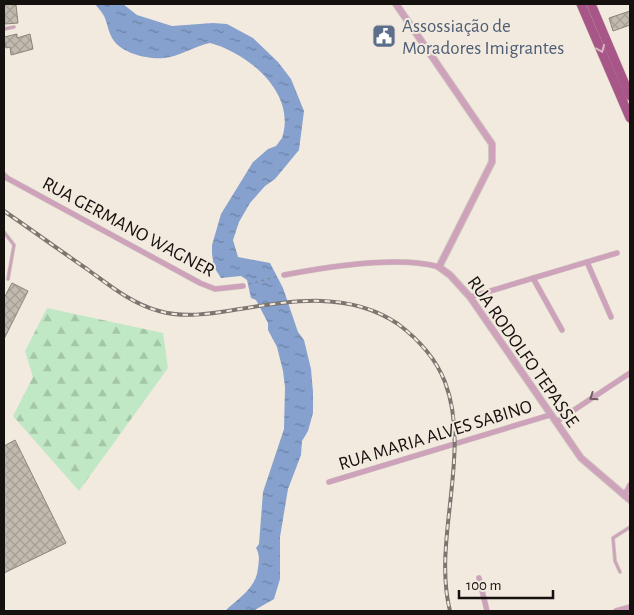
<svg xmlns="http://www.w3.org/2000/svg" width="634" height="615" font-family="'Alegreya Sans',sans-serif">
<defs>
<pattern id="forest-firs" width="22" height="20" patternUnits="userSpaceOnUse" patternTransform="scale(1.25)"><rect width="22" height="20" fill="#c0e8c4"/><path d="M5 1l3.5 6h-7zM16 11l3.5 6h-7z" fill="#a4c6a7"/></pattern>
<pattern id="water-ripples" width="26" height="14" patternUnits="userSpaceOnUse" patternTransform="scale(1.25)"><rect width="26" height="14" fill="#86a1ce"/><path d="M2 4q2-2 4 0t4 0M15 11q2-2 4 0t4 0" fill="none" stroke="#6c82a6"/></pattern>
<pattern id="building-cross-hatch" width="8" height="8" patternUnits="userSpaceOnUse" patternTransform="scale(1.25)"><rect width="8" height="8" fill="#c2b9af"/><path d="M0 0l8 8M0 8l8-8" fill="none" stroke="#a69e95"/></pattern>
</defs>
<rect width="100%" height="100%" fill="#f3eadf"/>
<path fill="url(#forest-firs)" d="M47 308 163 333 168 368 79 491 13 416 33 377 25 351Z"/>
<path fill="url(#water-ripples)" d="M95 4H123L137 15 172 26 213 23 227 24 253 38 278 62 291 79 304 111 299 150 275 179 265 186 250 203 239 222 233 240 238 257 270 263 283 288 298 332 304 340 311 369 313 392V413L308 431 302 441 301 455 288 489 280 537V579L274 599 253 611H225C238 598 256 589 258 568 259 561 260 555 256 548L259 544 263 492 284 429 285 387 283 371 277 347 268 330V323L256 300 251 298 247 280 241 276 221 278 214 267 212 254V245L221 214 253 162 268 149 276 146 282 138C297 93 248 53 210 43 196 46 183 54 170 57 153 61 125 55 114 41 108 33 108 24 104 16 102 12 98 8 95 4Z"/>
<g fill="url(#building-cross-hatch)" stroke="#8c847a">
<path d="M4 4 16 5 18 23 5 24Z"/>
<path d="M630 11V25L613 31 609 18Z"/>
<path d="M17 34V38L30 34 33 49 11 55 10 47 6 48 4 37Z"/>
<path d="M12 283 28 291 4 339V298Z"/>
<path d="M15 440 66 543 4 573V446Z"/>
</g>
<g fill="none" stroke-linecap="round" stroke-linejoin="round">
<g stroke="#cfc7be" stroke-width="4">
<g id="service">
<path d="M4 29 14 27"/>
<path d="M4 232 14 245 8 279"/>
<path d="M620 572 615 561 613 538 630 527"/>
</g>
</g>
<g stroke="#cfc7be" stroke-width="6">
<g id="minor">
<path d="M5 177 200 283 215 289 243 286"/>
<path d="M587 262 611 317"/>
<path d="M284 275C326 267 398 255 439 267"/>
<path d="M533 278 562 330"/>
<path d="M470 297 617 253"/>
<path d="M556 422 630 373"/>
<path d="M329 482 550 415"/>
<path d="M624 496 630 485"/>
<path d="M479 578 487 611"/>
<path d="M616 611 630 607"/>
</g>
</g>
<g stroke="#cfc7be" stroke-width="8">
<g id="tertiary">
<path d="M396 4 492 144V162L439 267 450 275 470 297 581 458 630 500"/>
<path d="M4 176 5 177"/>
</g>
</g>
<g stroke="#cfc7be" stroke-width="10">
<g id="trunk">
<path d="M581 4 630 118"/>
<path d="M591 4 630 96"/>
</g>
</g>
<path stroke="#827c75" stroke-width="1" stroke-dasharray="2.5 4" stroke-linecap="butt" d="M249 284 279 276"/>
<use href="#service" stroke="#cda2ba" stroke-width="2.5"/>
<use href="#minor" stroke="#cda2ba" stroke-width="5"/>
<use href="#tertiary" stroke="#cda2ba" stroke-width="6"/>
<use href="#trunk" stroke="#a85688" stroke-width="9"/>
<g stroke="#7c7670" stroke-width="4">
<path id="rail" d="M4 211C32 230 59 250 87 269 109 285 132 304 159 311 183 318 210 314 234 310 290 301 348 290 398 324 418 339 436 359 445 382 472 453 432 540 450 611"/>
</g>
<use href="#rail" stroke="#f3eadf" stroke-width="2" stroke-dasharray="5.5" stroke-linecap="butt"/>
</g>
<defs><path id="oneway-chevron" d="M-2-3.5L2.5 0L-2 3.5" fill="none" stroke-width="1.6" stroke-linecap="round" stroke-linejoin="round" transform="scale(1.25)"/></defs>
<use stroke="#d9b6c1" href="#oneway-chevron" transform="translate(601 49) rotate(67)"/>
<use stroke="#705a64" href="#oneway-chevron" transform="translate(593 397) rotate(146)"/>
<defs>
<g id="civic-square" transform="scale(1.25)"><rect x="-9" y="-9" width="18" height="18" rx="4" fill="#5c6f8a" stroke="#f3eadf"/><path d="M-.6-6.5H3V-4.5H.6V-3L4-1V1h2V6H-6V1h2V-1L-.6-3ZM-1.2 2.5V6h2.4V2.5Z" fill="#fff"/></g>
</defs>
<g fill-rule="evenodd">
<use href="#civic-square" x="384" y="36"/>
</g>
<g text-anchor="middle" stroke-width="4" stroke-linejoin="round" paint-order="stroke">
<g font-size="19" fill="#4e5e75" stroke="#f3eadf" text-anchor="start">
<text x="402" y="32">Assossiação de<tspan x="402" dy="22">Moradores Imigrantes</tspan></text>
</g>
<g font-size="19" fill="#14110e" stroke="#f3eadf">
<text transform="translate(129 226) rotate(28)" y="7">RUA GERMANO WAGNER</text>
<text transform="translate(524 351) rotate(55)" y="7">RUA RODOLFO TEPASSE</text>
<text transform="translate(435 434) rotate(-17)" y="7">RUA MARIA ALVES SABINO</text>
</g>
</g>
<rect width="634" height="615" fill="none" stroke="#14110e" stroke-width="10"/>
<path d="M459 590v8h94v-8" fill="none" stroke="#14110e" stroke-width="2.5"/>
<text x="466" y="590" font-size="15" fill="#14110e" stroke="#f3eadf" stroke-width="4" paint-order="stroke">100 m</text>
</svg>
